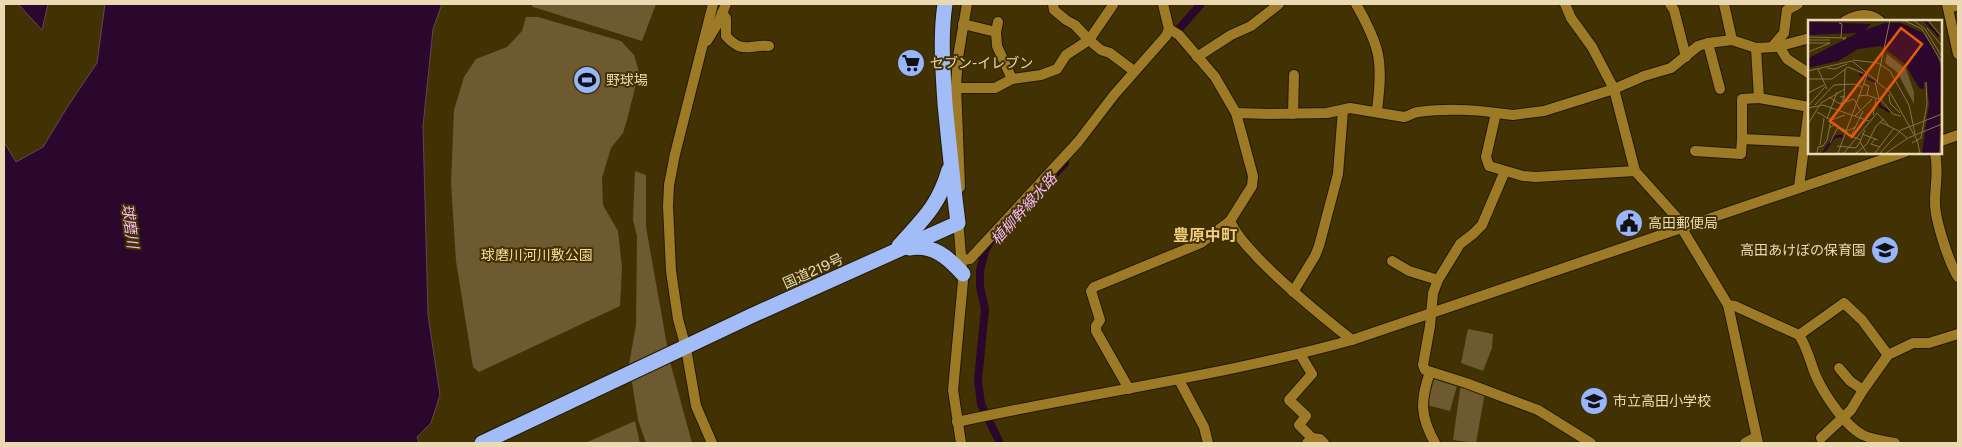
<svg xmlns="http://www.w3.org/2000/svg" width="1962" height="447" font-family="'Public Sans','Noto Sans JP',sans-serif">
<rect width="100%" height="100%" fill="#423102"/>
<g fill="#6d5a30">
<path d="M531 4H656L642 41 533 7Z"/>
<path d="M526 17H538L621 41 634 55 639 72 627 120 623 133 611 148 602 178 603 205 618 231 622 267 620 306 479 372 473 367 456 261 451 183 454 110 464 77 476 59 507 47 522 31Z"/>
<path d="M635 171 646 175V227L670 362 692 443H646L638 420 629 364 636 325 637 236 633 220Z"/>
<path d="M1468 329 1493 334 1492 348 1483 371 1461 363Z"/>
<path d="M1432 373 1458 382 1450 411 1427 405Z"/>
<path d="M1461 383 1485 392 1476 443 1453 440Z"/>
<path d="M635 421 640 443H585Z"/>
</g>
<g fill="#2b062d" stroke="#654555">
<path d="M18 4H48L42 30Z"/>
<path d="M105 4H442L433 29 423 126 428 315 440 395 431 423 417 437 419 443H4V142L16 162 43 147 68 106 97 63Z"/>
</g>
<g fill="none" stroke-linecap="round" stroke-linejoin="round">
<g stroke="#2b062d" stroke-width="8">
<path d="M1178 30 1201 4"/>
<path d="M1035 195 1065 163"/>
<path d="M1000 443 981 404 978 380 985 309 980 287V271L985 251 990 242 1011 222"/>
</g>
<g stroke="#241901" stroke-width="12">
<g id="minor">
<path d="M1053 4 1054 10 1066 20 1075 25 1089 40 1101 50 1110 53 1134 71"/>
<path d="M1356 4C1381 48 1383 61 1377 111"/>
<path d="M1565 4 1571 18 1592 47 1614 89 1635 171 1679 220 1681 227 1728 305 1758 443"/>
<path d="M1670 4 1674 10 1686 57"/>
<path d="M1724 4 1732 40"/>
<path d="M1947 4 1958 54"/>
<path d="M1949 8 1958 5"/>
<path d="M722 13 726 18V36C743 55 749 44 769 46"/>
<path d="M1845 21C1857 14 1869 12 1880 21"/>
<path d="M963 24 996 32 998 22"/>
<path d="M996 32 997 46 1012 79"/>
<path d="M707 41 718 23 726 4"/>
<path d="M1708 43 1720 89"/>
<path d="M1779 46 1787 59 1810 74"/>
<path d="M1772 47 1784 33 1787 10 1798 4"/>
<path d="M1756 48 1759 98 1809 107 1799 187"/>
<path d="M1197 57 1231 35 1251 26 1279 4"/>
<path d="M956 88H995L1012 79 1041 75 1057 69 1066 55 1089 40 1113 5"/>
<path d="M1759 98 1742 99V139L1805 142"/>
<path d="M1236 113 1270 114 1327 113 1350 108 1404 117C1409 116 1412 113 1418 112 1441 109 1474 109 1496 113L1486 157 1489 166 1523 176 1536 177 1635 171"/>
<path d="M1496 113 1513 115 1544 111 1614 89 1644 76 1671 68 1698 46 1708 43 1732 40 1756 48 1776 47 1810 38"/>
<path d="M1293 114 1294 75"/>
<path d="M1941 141 1958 135"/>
<path d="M1695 151 1741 154 1742 139"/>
<path d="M1935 152C1939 173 1935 183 1935 203 1935 220 1949 263 1958 277"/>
<path d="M1505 171 1482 225 1473 234 1460 244 1438 280 1433 293 1430 326 1423 365 1425 370 1466 383 1538 410 1591 443"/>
<path d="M960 187 956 86 958 57 967 4"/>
<path d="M958 219 963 281 953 390 961 443"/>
<path d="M1230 221C1237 236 1247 246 1258 258 1287 288 1319 314 1352 340"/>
<path d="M962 260 970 259 1078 142 1114 95 1166 36 1169 29 1163 4"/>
<path d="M1392 261 1409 271 1438 280"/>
<path d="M1293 292 1315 256 1319 246 1338 174 1343 110"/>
<path d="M1728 305 1735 306 1799 335C1807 347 1810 361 1815 374 1823 393 1846 428 1865 436 1875 440 1886 441 1895 443"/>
<path d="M1799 335 1844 303 1862 320 1888 355 1863 390"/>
<path d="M1300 354 1312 374 1289 400 1306 416 1299 425 1312 438 1307 443"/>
<path d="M1888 355 1913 343H1929L1958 334"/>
<path d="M1430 372C1420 401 1420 416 1435 443"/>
<path d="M1179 380 1204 427 1208 443"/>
<path d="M1129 389 1096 331V326L1100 320 1091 291 1094 287 1201 243 1230 221 1252 186 1253 176 1236 113 1226 96 1215 77 1179 35 1169 29"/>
<path d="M957 422C1088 393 1222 376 1352 340L1905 152"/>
<path d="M1312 438 1320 439 1324 443"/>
<path d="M1821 438 1851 410 1863 390 1850 381 1839 368"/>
<path d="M712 443 696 406 686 348 678 319 671 271 668 206 669 185 675 154 713 4"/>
<path d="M1745 443 1756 437"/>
</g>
</g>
<g stroke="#241901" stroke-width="17">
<g id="highway">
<path d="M899 246C923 219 938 207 949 170"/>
<path d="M909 248C933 244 948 257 963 274"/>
<path d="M482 443 753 315 958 223C953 184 949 144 945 104 943 71 940 37 945 4"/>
</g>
</g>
<use href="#minor" stroke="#9c7a26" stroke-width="10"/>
<use href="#highway" stroke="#a2bcf8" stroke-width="15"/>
</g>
<defs>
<g id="supermarket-disc" transform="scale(1.4375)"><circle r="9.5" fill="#97b6fd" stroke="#423102"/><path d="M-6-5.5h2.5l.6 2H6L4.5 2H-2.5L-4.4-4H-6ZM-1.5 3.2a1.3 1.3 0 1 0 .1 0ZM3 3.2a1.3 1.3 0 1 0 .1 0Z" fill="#111"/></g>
<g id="stadium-disc" transform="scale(1.4375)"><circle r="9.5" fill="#97b6fd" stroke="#423102"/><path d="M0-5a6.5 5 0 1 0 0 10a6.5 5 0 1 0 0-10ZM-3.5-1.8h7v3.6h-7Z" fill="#111"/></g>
<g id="civic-disc" transform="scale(1.4375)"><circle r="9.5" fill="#97b6fd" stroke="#423102"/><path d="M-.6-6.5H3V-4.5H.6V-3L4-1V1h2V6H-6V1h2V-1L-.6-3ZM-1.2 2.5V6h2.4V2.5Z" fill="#111"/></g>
<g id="school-disc" transform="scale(1.4375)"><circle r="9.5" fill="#97b6fd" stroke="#423102"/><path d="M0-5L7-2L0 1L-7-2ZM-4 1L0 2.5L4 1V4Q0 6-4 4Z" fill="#111"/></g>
</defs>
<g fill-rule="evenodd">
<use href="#supermarket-disc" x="911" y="63"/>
<use href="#stadium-disc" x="587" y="80"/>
<use href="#civic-disc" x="1629" y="223"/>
<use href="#school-disc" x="1885" y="250"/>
<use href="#school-disc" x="1594" y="401"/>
</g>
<g text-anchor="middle" stroke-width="4" stroke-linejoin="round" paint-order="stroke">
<g font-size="14" fill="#ebd9b3" stroke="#423102" text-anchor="start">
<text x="930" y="68">セブン-イレブン</text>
<text x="606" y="85">野球場</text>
<text x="1648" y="228">高田郵便局</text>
<text x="1866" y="255" text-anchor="end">高田あけぼの保育園</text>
<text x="1613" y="406">市立高田小学校</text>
</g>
<g font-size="14" fill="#f9db99" stroke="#423102">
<text x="537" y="260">球磨川河川敷公園</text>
</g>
<g font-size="14" fill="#ebd9b3" stroke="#423102">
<text transform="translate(813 271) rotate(-24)" y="5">国道219号</text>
</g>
<g font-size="15" font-style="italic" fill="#fab9fb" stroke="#423102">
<text transform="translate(1024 209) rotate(-48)" y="5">植柳幹線水路</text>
<text transform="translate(130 226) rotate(82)" y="5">球磨川</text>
</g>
<g font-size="16" font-weight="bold" fill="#f1cd7c" stroke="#423102">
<text x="1205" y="241">豊原中町</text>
</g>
</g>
<g transform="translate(1808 20)">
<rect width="134" height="134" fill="#423102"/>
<path d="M79 34 98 49 106 72V84L89 52 77 43Z" fill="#6d5a30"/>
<path d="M0 2 63 4 57 10 77 3H93L115 13 128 31 133 48 131 133H114L121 84 119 63 116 62V69L111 68 97 44 73 26 50 29 30 41 0 48 1 38 49 13 0 15Z" fill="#2b062d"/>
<path fill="none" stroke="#2b062d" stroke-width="2.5" d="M116 0 131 16M51 54 67 62M70 79 72 86 82 92M15 133 26 117 35 116"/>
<path fill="none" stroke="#867449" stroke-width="1" d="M4 0H38M82 0 69 62 82 72 109 120 112 133M84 0 97 1 114 9 134 43M105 0 117 9 134 37M120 0 134 17M31 3 34 4 33 17M119 8 134 26M0 17 38 18 35 20M0 20H22M0 23H22M0 32 22 23M45 40 70 43 82 51 101 85 107 114M19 48 27 49 39 44M10 49 19 69M0 51 44 41 70 62M0 59H24L40 47 55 53M67 62 71 79M55 64 61 66 59 75M0 73 16 65M81 74 82 83 92 93M50 76 59 75 73 80 85 94 93 96M21 77 32 84 46 79 52 90M36 83 37 49M7 85 26 65 46 64 54 67M0 86 17 67M0 88 15 85 61 101M9 92 23 100 37 95M30 92 36 76 32 77M65 95 68 79M47 96 64 79M19 99 29 72M72 102 91 111 99 118M0 104 13 83 37 69M21 108 26 105 39 111 48 107M57 110 52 122 59 133M37 113 53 120M54 114 70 120M43 116 55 91M67 119 63 124 72 127M22 123 30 107M104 123 113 118 119 84 118 62M12 125 16 98M29 126 48 128 52 122M9 133 10 127 15 126 19 120 23 100M30 133 59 55M36 133 69 93 81 106M48 133 59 124 68 106 76 99M67 133 86 108M72 133 93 110 134 94M78 133 100 118 134 104M132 133 134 103"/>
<path fill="#e8590c" fill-opacity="0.15" stroke="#e8590c" stroke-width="2.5" d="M93 8 114 24 44 117 22 101Z"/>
<rect width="134" height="134" fill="none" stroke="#ebd9b3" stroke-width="2.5"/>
</g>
<rect width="1962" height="447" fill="none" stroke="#ebd9b3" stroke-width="10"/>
</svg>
